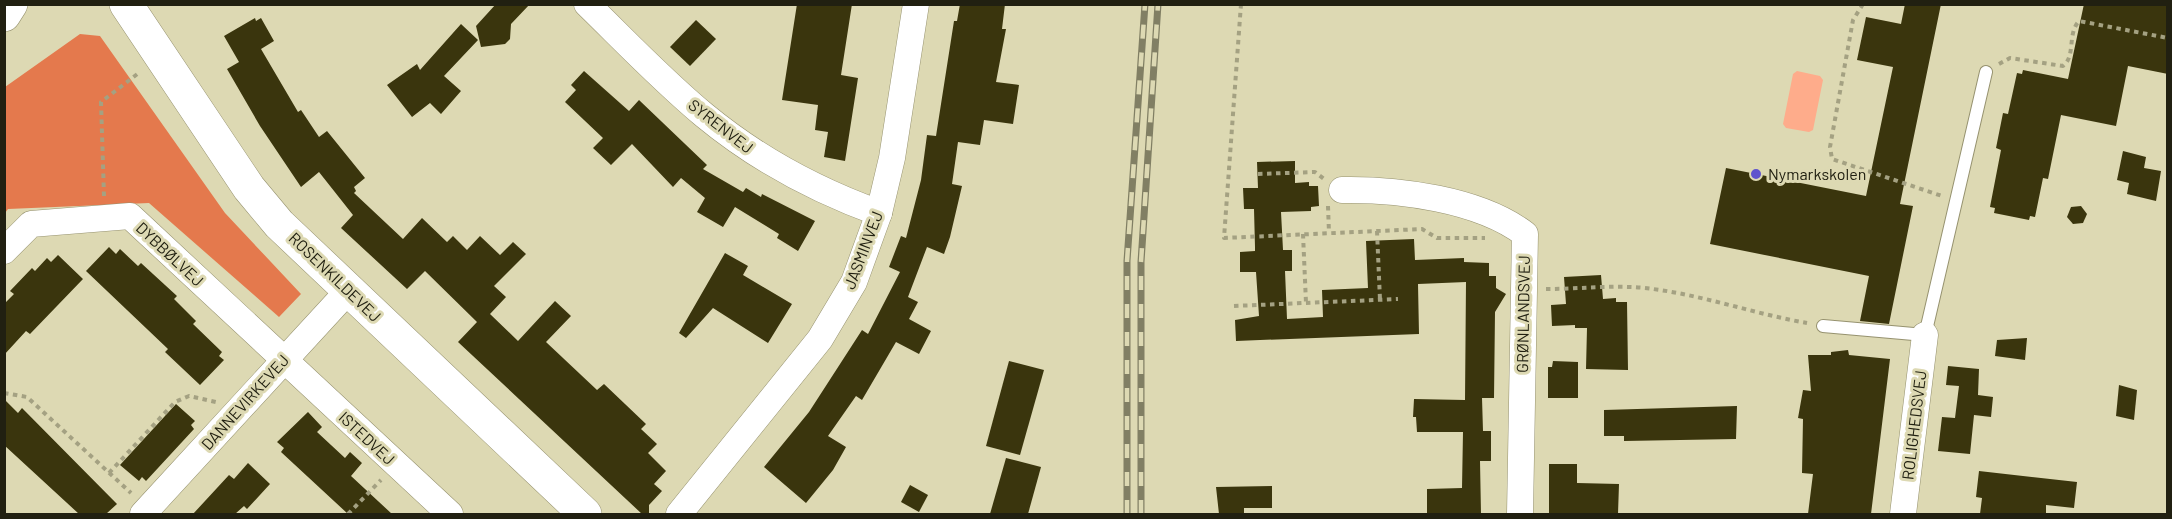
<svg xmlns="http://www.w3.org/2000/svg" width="2172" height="519" font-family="Barlow,sans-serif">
<rect width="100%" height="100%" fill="#ddd9b3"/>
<path fill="#feac8b" d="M1797 71 1820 76 1823 80 1813 130 1809 132 1786 128 1783 124 1793 74Z"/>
<path fill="#e4794d" d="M80 34 100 36 225 213 301 294 279 317 149 203 8 209 5 213V87Z"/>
<g fill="#3a350d">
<path d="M496 4H530L511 24 510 39 505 44 481 47 476 26Z"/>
<path d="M797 4H852L841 75 858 78 845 161 824 157 828 132 815 130 818 105 782 100Z"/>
<path d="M960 4H1005L1002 29H1006L996 82 1019 85 1013 124 984 120 980 145 958 142 952 184 962 186 950 237 944 254 927 247 908 297 918 302 909 319 931 331 919 354 896 342 862 400 856 396 828 436 846 447 833 470 806 503 764 467 809 412 862 330 868 334 900 272 889 267 901 236 906 238 921 180 927 135 936 136 954 21H957Z"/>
<path d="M1905 4H1941L1900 204 1913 206 1889 324 1860 321 1869 276 1710 244 1726 168 1866 196 1893 67 1857 60 1866 17 1901 24Z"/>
<path d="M2084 4H2168V74L2128 66 2116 126 2061 115 2048 179 2043 178 2035 217 2030 216 2029 220 1994 213 1995 208 1990 207 2001 150 1996 148 2003 113 2008 114 2017 73 2022 74 2023 70 2068 79Z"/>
<path d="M255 18 256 21 261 18 274 41 261 49 298 112 301 110 319 137 327 131 365 178 354 187 356 191 354 193 403 239 422 218 447 242 453 236 467 250 480 236 500 255 513 242 526 254 494 286 506 297 490 314 518 341 555 301 571 316 546 342 597 390 604 384 646 424 641 429 657 444 648 453 666 471 654 484 662 491 649 505V514H642L458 342 477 322 425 271 407 289 341 228 353 215 319 172 301 187 260 126 227 69 239 62 224 36Z"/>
<path d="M696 20 716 39 690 66 670 47Z"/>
<path d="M461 24 478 40 444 76 461 91 441 114 430 103 412 117 387 85 417 64 420 70Z"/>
<path d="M584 71 629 111 639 100 707 165 703 169 743 192 746 188 761 197 762 194 815 221 798 251 777 238 779 234 735 207 723 227 697 212 705 198 681 178 673 187 632 144 611 165 593 148 603 138 565 102 576 90 571 85Z"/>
<path d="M2123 151 2146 157 2144 168 2161 171 2156 201 2127 194 2129 183 2117 180Z"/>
<path d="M1295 161V183L1309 182V186H1318L1319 206 1311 207V211L1281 212 1283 250H1292V271H1285L1287 319 1323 317 1322 290 1368 288 1366 241 1414 239 1415 260 1464 258V262L1489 263V276H1496V288L1506 294 1495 312 1494 398H1482L1483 431H1491V461H1480L1481 514H1427V489L1462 488 1463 432H1417L1416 417H1413L1414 399 1465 400 1466 282 1418 284 1419 334 1236 341 1235 320 1259 316 1256 272H1240V252L1255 251V247L1254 209H1244L1243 188H1258L1257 162Z"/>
<path d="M2081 206 2087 214 2083 223 2073 224 2067 217 2071 207Z"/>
<path d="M109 247 116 254 120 249 138 266 141 263 177 296 174 299 196 321 193 324 222 352 219 356 224 360 200 385 165 352 168 349 86 271Z"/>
<path d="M725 253 748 266 743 275 792 304 768 343 713 308 686 338 679 333Z"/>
<path d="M58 255 83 279 30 334 26 331 4 355V304L14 294 10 291 32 268 35 271 47 258 51 262Z"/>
<path d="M1601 275 1603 299 1616 298V302H1627L1628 370 1586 369 1587 328H1575V325L1552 326 1551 305 1566 304 1564 277Z"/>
<path d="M2027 338 2025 360 1995 356 1997 340Z"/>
<path d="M1848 350 1849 355 1890 359 1871 514H1808L1813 474 1802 473 1803 419 1798 418 1803 390 1811 391 1808 355H1831V352Z"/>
<path d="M1009 361 1044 370 1020 455 986 446Z"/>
<path d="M1553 361 1578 362V398H1548V367H1552Z"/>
<path d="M1948 366 1979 369 1978 395 1993 397 1991 417 1974 415 1970 454 1938 451 1942 417 1955 418 1959 386 1946 385Z"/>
<path d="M2119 385 2137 390 2134 420 2116 416Z"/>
<path d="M4 399 18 413 22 408 117 504 106 514H79L4 445Z"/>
<path d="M176 404 195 421 191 425 194 429 146 481 142 477 139 481 120 465Z"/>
<path d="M1737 406 1736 439 1624 441V436H1604V410Z"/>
<path d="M308 412 322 427 317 432 345 458 350 452 362 463 351 476 392 514H348L281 452 284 448 277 442Z"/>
<path d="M1006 458 1041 467 1028 514H990Z"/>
<path d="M248 463 270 484 247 509 244 506 235 514H193L229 475 234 479Z"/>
<path d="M1549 464H1577V483L1619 484 1618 514H1549Z"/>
<path d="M1979 471 2077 482 2074 508 2046 505V514H1980L1982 498 1976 497Z"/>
<path d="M910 485 928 495 919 512 901 502Z"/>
<path d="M1272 486V508H1244V514H1219L1216 487Z"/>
</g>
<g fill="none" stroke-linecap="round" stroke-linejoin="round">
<g stroke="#96926f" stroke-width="14">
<path id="lane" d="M1823 326 1925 335 1986 72"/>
</g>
<g stroke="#96926f" stroke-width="27">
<g id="street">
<path d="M587 4C625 41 663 81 704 115 756 158 815 190 879 213"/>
<path d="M1342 190C1398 189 1479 199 1525 234L1520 514"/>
<path d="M4 251 31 224 130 216 450 514"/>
<path d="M143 514 348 291"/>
<path d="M679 514 820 339 854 282 879 213 892 158 916 4"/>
<path d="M1903 514 1925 335"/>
</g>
</g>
<g stroke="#96926f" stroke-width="34">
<g id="secondary">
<path d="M126 4 249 188 279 224 585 514"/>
<path d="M4 15 11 4"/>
</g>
</g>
<g stroke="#a4a182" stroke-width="4" stroke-dasharray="4.5 4.5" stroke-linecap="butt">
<path d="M1241 4 1224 238 1422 229 1437 238H1485"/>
<path d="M1863 4 1853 20 1830 147 1832 159 1942 196"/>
<path d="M1999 64 2010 58 2063 66C2076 56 2067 34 2079 21L2168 38"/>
<path d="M1258 174 1315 172 1324 179"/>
<path d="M104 196 101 102 140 72"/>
<path d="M1328 206 1329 233"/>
<path d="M1377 231 1380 300"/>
<path d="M1303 234 1306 303"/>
<path d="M1546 289C1581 289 1619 284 1653 289 1706 296 1755 314 1807 323"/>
<path d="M1234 306 1398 299"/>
<path d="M4 393 27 397 131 493"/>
<path d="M109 473 175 402 189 396 216 402"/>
<path d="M348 514 381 480"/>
</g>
<use href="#lane" stroke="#fff" stroke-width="12"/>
<use href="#street" stroke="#fff" stroke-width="26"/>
<use href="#secondary" stroke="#fff" stroke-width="33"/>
<g stroke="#817f64" stroke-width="7">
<g id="rail">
<path d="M1127 514V261L1145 4"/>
<path d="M1141 514V262L1158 4"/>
</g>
</g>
<use href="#rail" stroke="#ddd9b3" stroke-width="4.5" stroke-dasharray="14" stroke-linecap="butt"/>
</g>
<circle fill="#5f54cd" stroke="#ddd9b3" stroke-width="2" cx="1756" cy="174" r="6"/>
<g text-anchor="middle" stroke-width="6" stroke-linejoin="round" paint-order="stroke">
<g font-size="16" fill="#212011" stroke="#ddd9b3">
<text transform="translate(721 126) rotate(38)" y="6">SYRENVEJ</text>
<text transform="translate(863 250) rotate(-69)" y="6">JASMINVEJ</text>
<text transform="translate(170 254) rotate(43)" y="6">DYBBØLVEJ</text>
<text transform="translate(335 277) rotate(44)" y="6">ROSENKILDEVEJ</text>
<text transform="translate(1523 314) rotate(-89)" y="6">GRØNLANDSVEJ</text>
<text transform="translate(245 402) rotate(-48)" y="6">DANNEVIRKEVEJ</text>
<text transform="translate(1914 425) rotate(-83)" y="6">ROLIGHEDSVEJ</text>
<text transform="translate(367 438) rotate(43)" y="6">ISTEDVEJ</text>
</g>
<g font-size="16" fill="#212011" stroke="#ddd9b3" text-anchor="start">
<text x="1768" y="180">Nymarkskolen</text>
</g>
</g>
<rect width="2172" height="519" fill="none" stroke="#212011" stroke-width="12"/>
</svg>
